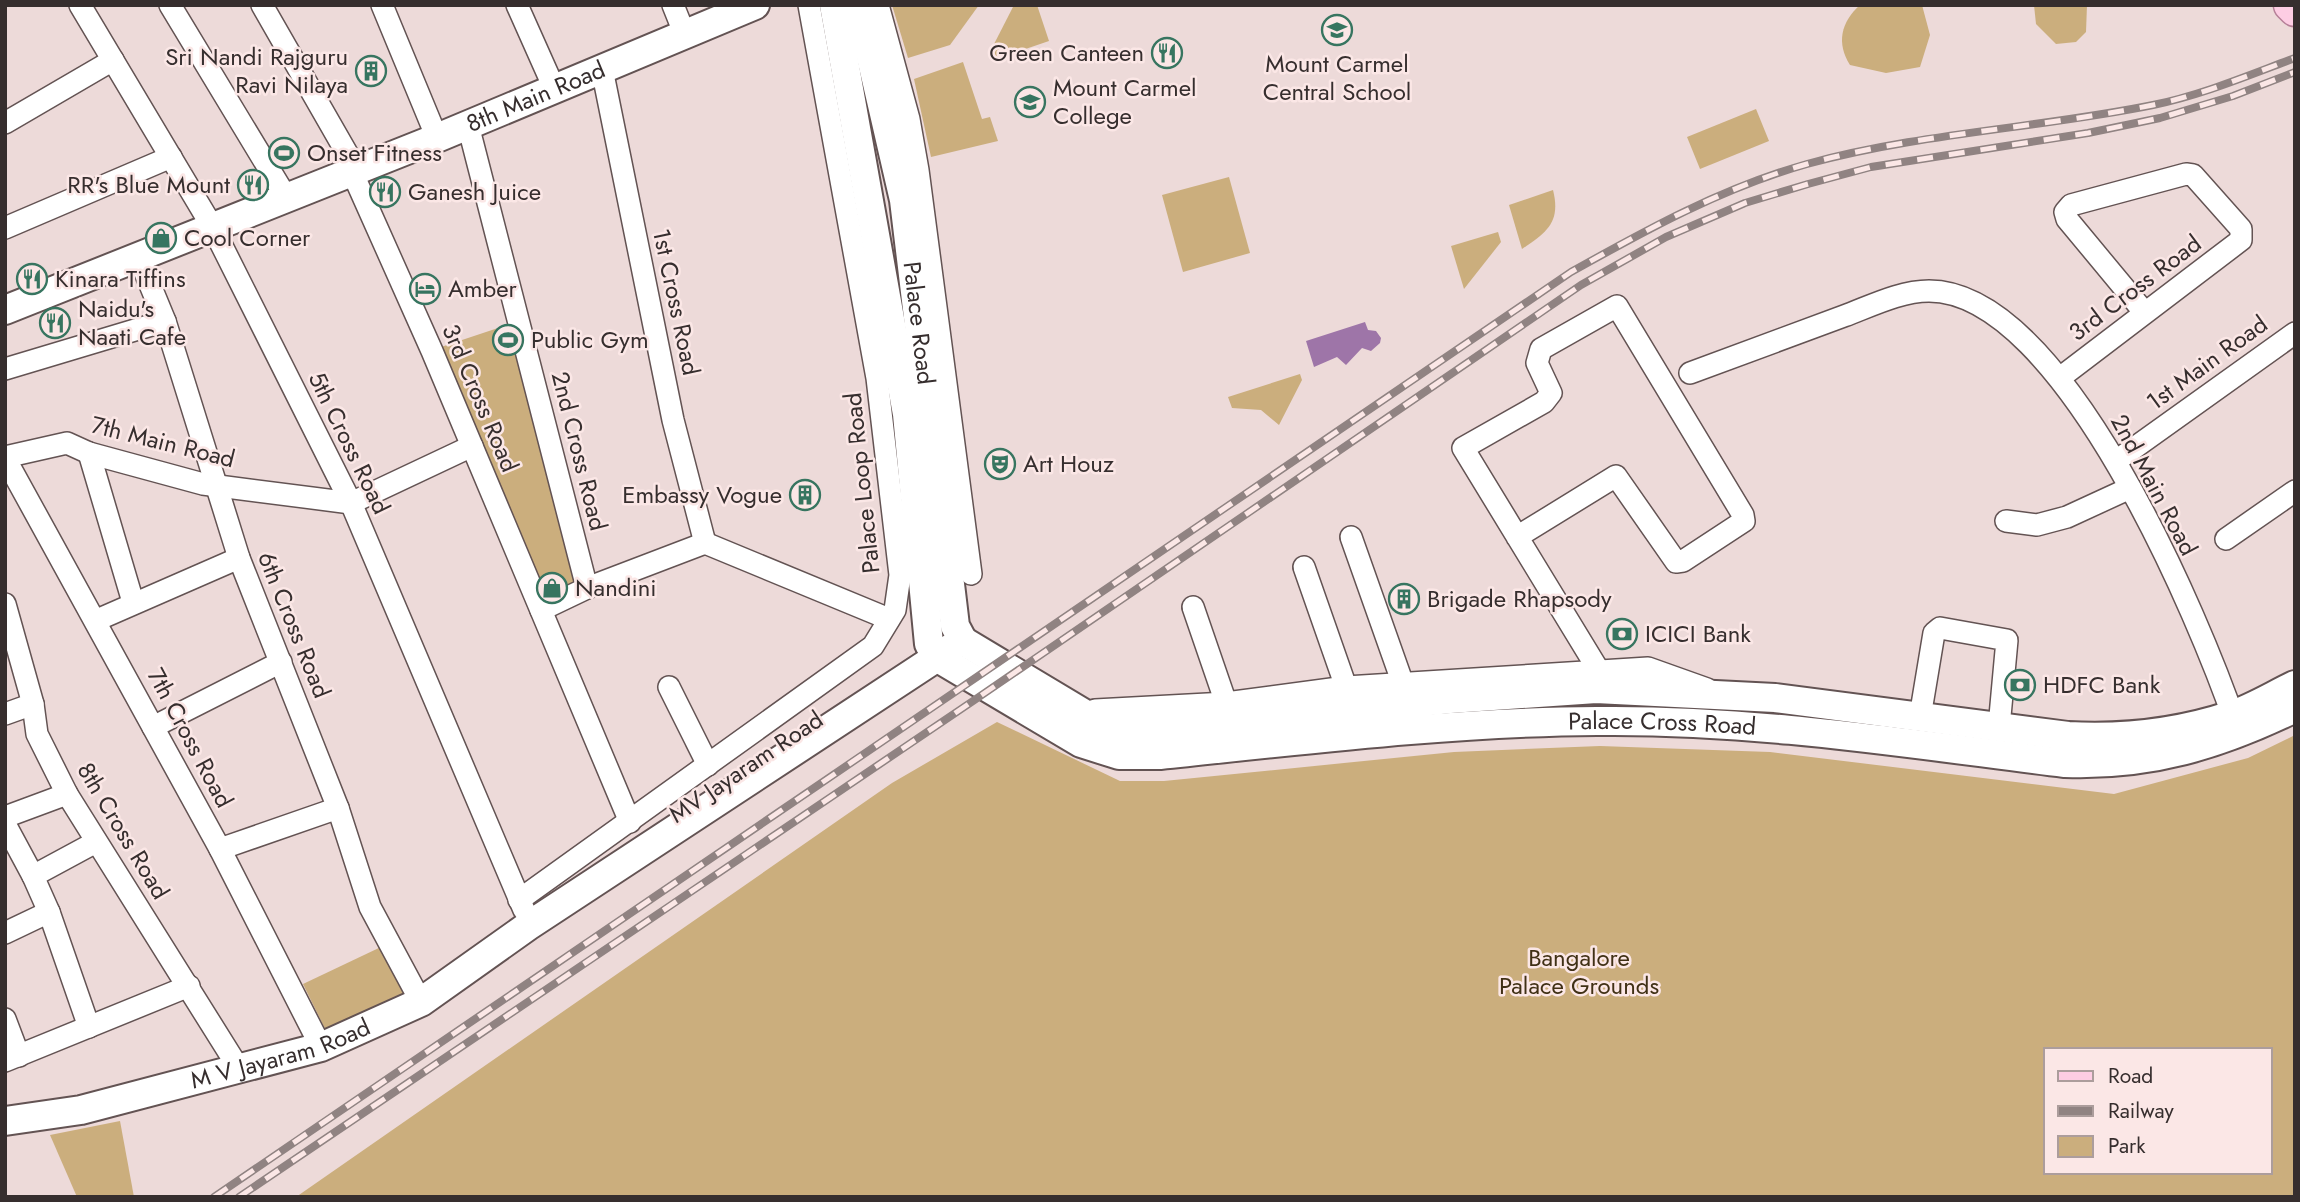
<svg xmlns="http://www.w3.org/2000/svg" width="2300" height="1202" font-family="Jost,sans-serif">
<rect width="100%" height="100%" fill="#eddad9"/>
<g fill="#cbae7d" fill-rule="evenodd">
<path d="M892 5H979L950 45 908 58Z"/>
<path d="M1014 5H1037L1049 41 996 59 992 48Z"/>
<path d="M1860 5H1922L1930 35 1920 67 1886 73 1850 65C1836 43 1841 22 1860 5Z"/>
<path d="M2034 5H2087L2086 32 2076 42 2056 44 2036 24Z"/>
<path d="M963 62 982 119 990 117 998 141 931 157 914 79Z"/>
<path d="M1756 109 1769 141 1700 169 1687 137Z"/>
<path d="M1229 177 1250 253 1183 272 1162 195Z"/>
<path d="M1553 190C1561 222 1547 232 1522 249L1509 205Z"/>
<path d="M1498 232 1501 242 1464 289 1451 246Z"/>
<path d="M516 322 584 585 542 606 435 349Z"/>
<path d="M1300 374 1302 380 1279 425 1261 410 1232 408 1228 397Z"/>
<path d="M997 722 1120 781H1164L1454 752 1600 746 1770 752 2114 794 2248 758 2295 735V1197H296L892 783ZM2046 1050H2270V1172H2046Z"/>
<path d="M383 946 407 996 328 1035 303 984Z"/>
<path d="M120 1121 134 1197H77L50 1135Z"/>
</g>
<path fill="#9e75a8" d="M1365 322 1368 330 1376 331 1381 338 1380 343 1371 351 1362 348 1346 365 1337 357 1314 367 1306 341Z"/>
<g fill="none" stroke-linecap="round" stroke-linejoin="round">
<g stroke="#635353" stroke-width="24">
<g id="street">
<path d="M80 5 213 228 351 503 524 910"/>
<path d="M170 5 286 197"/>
<path d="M262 5 356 169 357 183 432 351 630 822"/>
<path d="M382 5 437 138"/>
<path d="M517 5 554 88"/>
<path d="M673 5 685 35"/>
<path d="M878 5 909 119 918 170 971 574"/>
<path d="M602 69 673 420 705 543"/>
<path d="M5 123 113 60"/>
<path d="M468 125 587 588"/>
<path d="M5 228 171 157"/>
<path d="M139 258 165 321 239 558 338 808 370 907 421 1002"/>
<path d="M5 369 165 321"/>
<path d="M1690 373C1741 354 1792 335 1844 316 1871 306 1900 291 1929 291 2063 291 2200 619 2237 728"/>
<path d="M2061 377 2241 240V229L2193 175 2186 174 2071 205 2065 212 2067 219 2145 313"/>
<path d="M89 453 133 602"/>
<path d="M5 457 67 443 89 453 203 484 351 503 472 446"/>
<path d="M5 458 220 849 321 1047"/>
<path d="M2116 461 2295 333"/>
<path d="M2006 521 2037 525 2067 517 2130 488"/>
<path d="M1351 537 1403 684"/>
<path d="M1517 537 1616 476 1676 562 1683 561 1744 521 1743 515 1617 306 1541 349 1537 363 1551 393 1544 402 1463 448 1599 671"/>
<path d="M2226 539 2295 491"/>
<path d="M1304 567 1346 687"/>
<path d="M5 604 33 704 37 734 67 794 238 1067"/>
<path d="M1193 607 1226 703"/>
<path d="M541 610 587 588 705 543 889 619"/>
<path d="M97 620 239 558"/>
<path d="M669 687 708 765"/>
<path d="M1095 710 1226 703 1346 687 1648 668 1707 689"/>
<path d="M5 714 33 704"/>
<path d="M1920 717 1934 633 1940 628 2007 640 1999 727"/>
<path d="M153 727 281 662"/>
<path d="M5 817 67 794"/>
<path d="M5 824 33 876"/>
<path d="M220 849 338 808"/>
<path d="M519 900 873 646 895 610 900 575 877 378 809 5"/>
<path d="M5 933 49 912"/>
<path d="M5 1019 19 1056"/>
<path d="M89 1027 49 912 33 876 96 842"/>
<path d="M5 1061 189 986"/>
</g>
</g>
<g stroke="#635353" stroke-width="32">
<g id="secondary">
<path id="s1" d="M834 5 907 414 929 644 938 658 1081 743 1119 755H1160C1305 740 1451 722 1597 721 1754 719 1910 744 2065 763 2150 766 2219 745 2295 708"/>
<path id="s2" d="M859 5 904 200 955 626 963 641"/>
<path id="s3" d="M5 310 437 138 755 5"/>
<path d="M963 641 1093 719 1123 728H1159L1450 699 1596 689 1775 698 2068 736C2123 739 2178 733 2232 715 2253 708 2274 695 2295 685"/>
<path id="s4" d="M5 1121 81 1110 321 1047 421 1002 528 926 951 648"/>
</g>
</g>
<g stroke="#b68098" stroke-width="35">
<path id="primary" d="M2290 5 2295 10"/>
</g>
<use href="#street" stroke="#fff" stroke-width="21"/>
<use href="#secondary" stroke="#fff" stroke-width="28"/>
<use href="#primary" stroke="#fdcde3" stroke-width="32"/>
<g stroke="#908382" stroke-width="8">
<g id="rail">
<path d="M214 1197 1571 272C1648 229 1722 188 1807 164 1919 133 2040 128 2153 105 2202 95 2249 75 2295 58"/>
<path d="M239 1197 973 701 1581 285 1666 237 1745 203 1808 184 1871 167 2088 133 2160 118 2233 96 2295 72"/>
</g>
</g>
<use href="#rail" stroke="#fbe7e6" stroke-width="5" stroke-dasharray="16" stroke-linecap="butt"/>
</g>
<defs>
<g id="school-ring" transform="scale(1.575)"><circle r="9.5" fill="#fbe7e6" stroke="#377560" stroke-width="1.5"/><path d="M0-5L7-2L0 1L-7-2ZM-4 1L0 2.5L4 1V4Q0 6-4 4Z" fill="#377560"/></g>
<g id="restaurant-ring" transform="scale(1.575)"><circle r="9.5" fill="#fbe7e6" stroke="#377560" stroke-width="1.5"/><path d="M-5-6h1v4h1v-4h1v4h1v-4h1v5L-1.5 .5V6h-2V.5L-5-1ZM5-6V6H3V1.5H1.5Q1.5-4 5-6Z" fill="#377560"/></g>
<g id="building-ring" transform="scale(1.575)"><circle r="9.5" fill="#fbe7e6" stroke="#377560" stroke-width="1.5"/><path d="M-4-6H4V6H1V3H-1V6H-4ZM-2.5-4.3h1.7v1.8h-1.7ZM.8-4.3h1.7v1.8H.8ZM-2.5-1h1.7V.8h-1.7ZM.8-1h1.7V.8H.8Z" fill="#377560"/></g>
<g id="university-ring" transform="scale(1.575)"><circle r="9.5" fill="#fbe7e6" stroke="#377560" stroke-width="1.5"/><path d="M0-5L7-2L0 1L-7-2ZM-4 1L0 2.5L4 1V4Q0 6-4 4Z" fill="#377560"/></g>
<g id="stadium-ring" transform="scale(1.575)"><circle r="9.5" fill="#fbe7e6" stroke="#377560" stroke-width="1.5"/><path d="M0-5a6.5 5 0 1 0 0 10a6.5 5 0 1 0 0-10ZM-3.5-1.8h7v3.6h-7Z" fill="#377560"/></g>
<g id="shop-ring" transform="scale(1.575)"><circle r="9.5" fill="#fbe7e6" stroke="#377560" stroke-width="1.5"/><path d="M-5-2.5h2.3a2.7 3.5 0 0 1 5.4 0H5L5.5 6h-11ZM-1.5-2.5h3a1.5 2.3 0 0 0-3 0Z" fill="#377560"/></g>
<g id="hotel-ring" transform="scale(1.575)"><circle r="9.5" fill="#fbe7e6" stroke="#377560" stroke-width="1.5"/><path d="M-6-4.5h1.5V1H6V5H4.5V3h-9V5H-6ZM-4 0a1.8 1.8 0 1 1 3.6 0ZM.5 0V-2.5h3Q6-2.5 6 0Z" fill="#377560"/></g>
<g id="theatre-ring" transform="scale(1.575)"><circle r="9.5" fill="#fbe7e6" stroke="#377560" stroke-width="1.5"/><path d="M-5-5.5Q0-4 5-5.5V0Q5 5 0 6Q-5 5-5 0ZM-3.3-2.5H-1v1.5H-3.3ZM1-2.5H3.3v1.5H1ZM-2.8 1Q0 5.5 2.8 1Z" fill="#377560"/></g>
<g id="bank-ring" transform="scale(1.575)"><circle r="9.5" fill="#fbe7e6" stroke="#377560" stroke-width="1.5"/><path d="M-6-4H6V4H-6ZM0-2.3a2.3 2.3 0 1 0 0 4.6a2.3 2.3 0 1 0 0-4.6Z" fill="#377560"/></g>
</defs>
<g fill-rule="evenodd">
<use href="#school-ring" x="1337" y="30"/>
<use href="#restaurant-ring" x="1167" y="53"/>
<use href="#building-ring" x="371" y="71"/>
<use href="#university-ring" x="1030" y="102"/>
<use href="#stadium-ring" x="284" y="153"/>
<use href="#restaurant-ring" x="253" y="185"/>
<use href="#restaurant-ring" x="385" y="192"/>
<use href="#shop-ring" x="161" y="238"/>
<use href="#restaurant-ring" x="32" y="279"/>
<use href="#hotel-ring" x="425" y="289"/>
<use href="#restaurant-ring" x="55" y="323"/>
<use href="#stadium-ring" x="508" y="340"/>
<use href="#theatre-ring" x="1000" y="464"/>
<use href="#building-ring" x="805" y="495"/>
<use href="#shop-ring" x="552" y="588"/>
<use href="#building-ring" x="1404" y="599"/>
<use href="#bank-ring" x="1622" y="634"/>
<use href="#bank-ring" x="2020" y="685"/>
</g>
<g text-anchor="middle" stroke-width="5" stroke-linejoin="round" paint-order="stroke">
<g font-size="24" fill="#362e2e" stroke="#fbe7e6" text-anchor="start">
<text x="1144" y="61" text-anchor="end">Green Canteen</text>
<text x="348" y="65" text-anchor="end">Sri Nandi Rajguru<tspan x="348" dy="28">Ravi Nilaya</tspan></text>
<text x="1337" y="72" text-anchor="middle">Mount Carmel<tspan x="1337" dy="28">Central School</tspan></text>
<text x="1053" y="96">Mount Carmel<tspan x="1053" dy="28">College</tspan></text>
<text x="307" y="161">Onset Fitness</text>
<text x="230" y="193" text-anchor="end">RR's Blue Mount</text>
<text x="408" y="200">Ganesh Juice</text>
<text x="184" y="246">Cool Corner</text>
<text x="55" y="287">Kinara Tiffins</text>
<text x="448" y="297">Amber</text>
<text x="78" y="317">Naidu's<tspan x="78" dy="28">Naati Cafe</tspan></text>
<text x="531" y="348">Public Gym</text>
<text x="1023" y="472">Art Houz</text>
<text x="782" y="503" text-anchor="end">Embassy Vogue</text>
<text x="575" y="596">Nandini</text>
<text x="1427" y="607">Brigade Rhapsody</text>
<text x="1645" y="642">ICICI Bank</text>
<text x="2043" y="693">HDFC Bank</text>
</g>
<g font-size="24" fill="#362e2e" stroke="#fbe7e6">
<text dy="8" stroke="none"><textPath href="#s3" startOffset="572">8th Main Road</textPath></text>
<text transform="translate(2135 288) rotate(-37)" y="8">3rd Cross Road</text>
<text transform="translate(676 302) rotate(78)" y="8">1st Cross Road</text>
<text dy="8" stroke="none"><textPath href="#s2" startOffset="324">Palace Road</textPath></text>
<text transform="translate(2207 363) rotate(-36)" y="8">1st Main Road</text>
<text transform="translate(480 398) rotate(67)" y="8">3rd Cross Road</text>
<text transform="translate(163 442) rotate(14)" y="8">7th Main Road</text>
<text transform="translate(349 443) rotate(64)" y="8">5th Cross Road</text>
<text transform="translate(579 451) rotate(76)" y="8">2nd Cross Road</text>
<text transform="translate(862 483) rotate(-96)" y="8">Palace Loop Road</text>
<text transform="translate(2154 485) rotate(62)" y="8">2nd Main Road</text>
<text transform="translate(294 625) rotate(68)" y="8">6th Cross Road</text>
<text dy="8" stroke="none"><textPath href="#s1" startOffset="1414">Palace Cross Road</textPath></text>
<text transform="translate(190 738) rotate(62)" y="8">7th Cross Road</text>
<text transform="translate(746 767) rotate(-34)" y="8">MV Jayaram Road</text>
<text transform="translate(123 831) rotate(59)" y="8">8th Cross Road</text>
<text dy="8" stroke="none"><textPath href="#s4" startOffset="284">M V Jayaram Road</textPath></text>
</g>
<g font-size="24" fill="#403015" stroke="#fbe7e6">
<text x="1579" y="966">Bangalore<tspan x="1579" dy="28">Palace Grounds</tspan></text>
</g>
</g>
<rect width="2300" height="1202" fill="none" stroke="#362e2e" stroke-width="14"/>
<rect x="2044" y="1048" width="228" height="126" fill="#fbe7e6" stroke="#ac9d9c" stroke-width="2"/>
<rect x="2058" y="1071" width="35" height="10" fill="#fdcde3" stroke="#ac9d9c" stroke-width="2"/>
<text x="2108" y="1083" font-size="21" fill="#362e2e">Road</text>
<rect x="2058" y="1106" width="35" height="10" fill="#908382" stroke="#ac9d9c" stroke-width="2"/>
<text x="2108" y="1118" font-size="21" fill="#362e2e">Railway</text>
<rect x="2058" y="1136" width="35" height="21" fill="#cbae7d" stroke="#ac9d9c" stroke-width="2"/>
<text x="2108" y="1153" font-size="21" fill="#362e2e">Park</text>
</svg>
